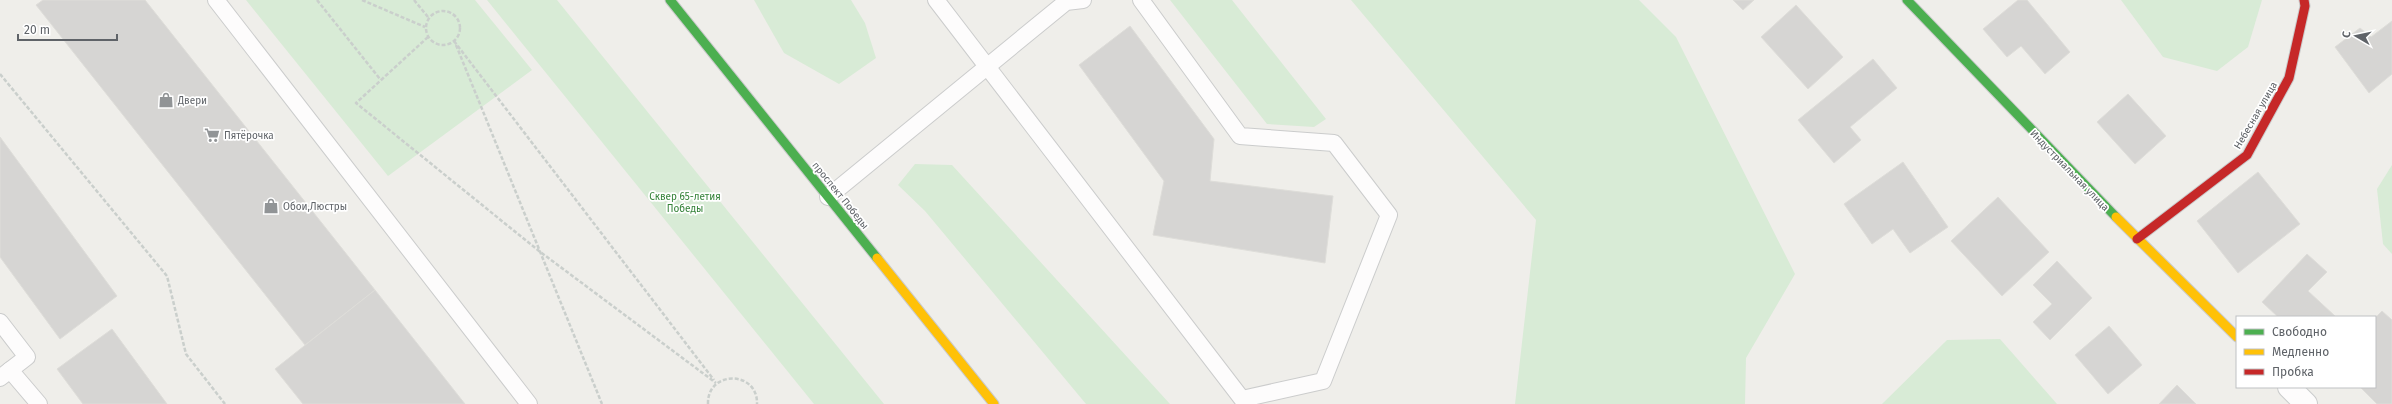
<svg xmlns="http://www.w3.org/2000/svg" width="2392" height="404" font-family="'Fira Sans',sans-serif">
<rect width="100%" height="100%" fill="#efeeea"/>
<g fill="#d8ebd6">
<path d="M246 0H475L532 70 388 176Z"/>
<path d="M487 0H557L884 404H814Z"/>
<path d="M754 0H851L865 23 876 58 839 84 784 53Z"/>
<path d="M1170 0H1232L1326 119 1314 127 1267 124Z"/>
<path d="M1351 0H1639L1676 37 1795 274 1746 358 1745 404H1515L1536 220Z"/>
<path d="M2121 0H2262L2248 47 2217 71 2163 57Z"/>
<path d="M915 164 952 165 1170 404H1086L925 211 898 185Z"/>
<path d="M2392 165V254L2383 244 2377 189Z"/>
<path d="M2000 339 2057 404H1882L1947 340Z"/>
</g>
<g fill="#d6d5d3" stroke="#deddd9">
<path d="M43 0H145L375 290 305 345 36 5Z"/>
<path d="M1733 0H1754L1743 10Z"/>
<path d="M2018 0H2027L2070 52 2045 74 2021 46 2007 57 1983 29Z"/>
<path d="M1796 5 1843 57 1808 89 1761 37Z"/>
<path d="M2392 21V74L2369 93 2335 47 2360 28 2371 37Z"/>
<path d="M1130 26 1214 139 1210 181 1333 196 1325 263 1153 235 1164 181 1079 65Z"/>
<path d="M1873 59 1897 88 1850 127 1861 140 1834 163 1798 120Z"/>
<path d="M2128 94 2166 136 2135 164 2097 122Z"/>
<path d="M0 137 117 296 60 339 0 257Z"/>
<path d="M1903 162 1948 227 1910 253 1893 229 1872 244 1844 204Z"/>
<path d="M2258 172 2300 224 2238 273 2197 221Z"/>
<path d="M1998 197 2049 252 2002 296 1951 241Z"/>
<path d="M2307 254 2327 272 2308 291 2335 316 2278 317 2262 302Z"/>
<path d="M2057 261 2092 298 2050 340 2033 322 2052 304 2033 285Z"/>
<path d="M375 290 465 404H303L275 369Z"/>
<path d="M2382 311 2392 320V404H2377L2360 387H2375V318Z"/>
<path d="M2109 326 2142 365 2108 394 2075 355Z"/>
<path d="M112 329 167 404H83L57 369Z"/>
<path d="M2177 385 2196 404H2159Z"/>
</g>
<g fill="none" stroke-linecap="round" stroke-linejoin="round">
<g stroke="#cbcccc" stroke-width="18">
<g id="lane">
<path d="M216 0 529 404"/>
<path d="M936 0 1242 399 1323 381 1389 215 1334 143 1240 136 1141 0"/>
<path d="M828 197 1066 2 1083 0"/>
<path d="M0 322 27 357 0 378"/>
<path d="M10 370 39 404"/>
</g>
</g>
<g stroke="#cbcccc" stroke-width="24">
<path id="street" d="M2289 387 2306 404"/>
</g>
<g stroke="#cacacb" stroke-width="11">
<g id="fast">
<path d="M670 0 877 258"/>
<path d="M1907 0 2116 217"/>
</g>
</g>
<g stroke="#cacacb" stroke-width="11">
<g id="slow">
<path d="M2116 217 2237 337"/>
<path d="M877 258 994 404"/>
</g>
</g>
<g stroke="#cacacb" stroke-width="11">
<path id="jam" d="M2137 239 2247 155 2289 78 2305 6 2304 0"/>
</g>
<g stroke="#cacfcc" stroke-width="2.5" stroke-dasharray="4 2" stroke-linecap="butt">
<path d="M317 0 380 79"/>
<path d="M362 0 425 27"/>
<path d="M414 0 428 17"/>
<circle cx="443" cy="28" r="17"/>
<path d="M428 37 356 103 539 251 716 383"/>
<path d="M454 41 714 380"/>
<path d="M456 45 602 404"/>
<path d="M0 74 167 276 186 354 225 404"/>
<path d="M708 404C707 370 758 370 757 404"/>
</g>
<use href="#lane" stroke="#fdfcfc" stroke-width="16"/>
<use href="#street" stroke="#fdfcfc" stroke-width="22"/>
<use href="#fast" stroke="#4caf50" stroke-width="9"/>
<use href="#slow" stroke="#ffc107" stroke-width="9"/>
<use href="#jam" stroke="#c62828" stroke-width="9"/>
</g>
<defs>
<g id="shop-bare" transform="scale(1.2)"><path d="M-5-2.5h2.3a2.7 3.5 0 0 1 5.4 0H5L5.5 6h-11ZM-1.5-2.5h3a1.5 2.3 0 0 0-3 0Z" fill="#919496" stroke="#fff" stroke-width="2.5" paint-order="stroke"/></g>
<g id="supermarket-bare" transform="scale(1.2)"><path d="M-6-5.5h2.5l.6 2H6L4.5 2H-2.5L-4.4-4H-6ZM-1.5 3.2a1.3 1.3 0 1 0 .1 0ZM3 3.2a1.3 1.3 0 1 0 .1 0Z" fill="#919496" stroke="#fff" stroke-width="2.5" paint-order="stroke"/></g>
</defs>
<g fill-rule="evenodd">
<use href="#shop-bare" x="166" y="100"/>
<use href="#supermarket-bare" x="212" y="135"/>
<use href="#shop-bare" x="271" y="206"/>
</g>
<g text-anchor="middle" stroke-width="3.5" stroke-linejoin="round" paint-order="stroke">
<g font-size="10" fill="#5f6368" stroke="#fff" text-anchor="start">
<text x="178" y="104">Двери</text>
<text x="224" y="139">Пятёрочка</text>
<text x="283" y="210">Обои,Люстры</text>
</g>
<g font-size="10" fill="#5f6368" stroke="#fff">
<text transform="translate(2255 115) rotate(-60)" y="4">Небесная улица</text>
<text transform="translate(2070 170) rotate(46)" y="4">Индустриальная улица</text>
<text transform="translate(841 195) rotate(51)" y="4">проспект Победы</text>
</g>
<g font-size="10" fill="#348238" stroke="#fff">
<text x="685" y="200">Сквер 65-летия<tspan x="685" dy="12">Победы</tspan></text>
</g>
</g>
<rect x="2236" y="316" width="140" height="72" fill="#ffffff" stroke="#bfc1c3"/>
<rect x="2244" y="329" width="20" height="6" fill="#4caf50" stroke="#bfc1c3"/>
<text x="2272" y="336" font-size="12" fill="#5f6368">Свободно</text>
<rect x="2244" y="349" width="20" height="6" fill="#ffc107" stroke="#bfc1c3"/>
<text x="2272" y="356" font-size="12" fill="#5f6368">Медленно</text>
<rect x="2244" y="369" width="20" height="6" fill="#c62828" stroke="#bfc1c3"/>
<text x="2272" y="376" font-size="12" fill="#5f6368">Пробка</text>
<g transform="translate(2356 36) rotate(279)" stroke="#ffffff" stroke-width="3" paint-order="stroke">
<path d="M0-3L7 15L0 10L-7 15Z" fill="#5f6368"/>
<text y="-6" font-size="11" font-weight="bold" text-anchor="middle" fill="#5f6368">С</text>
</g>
<path d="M18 34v6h99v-6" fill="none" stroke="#5f6368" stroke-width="2"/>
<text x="24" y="34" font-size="12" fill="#5f6368" stroke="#ffffff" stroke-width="3" paint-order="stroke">20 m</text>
</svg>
